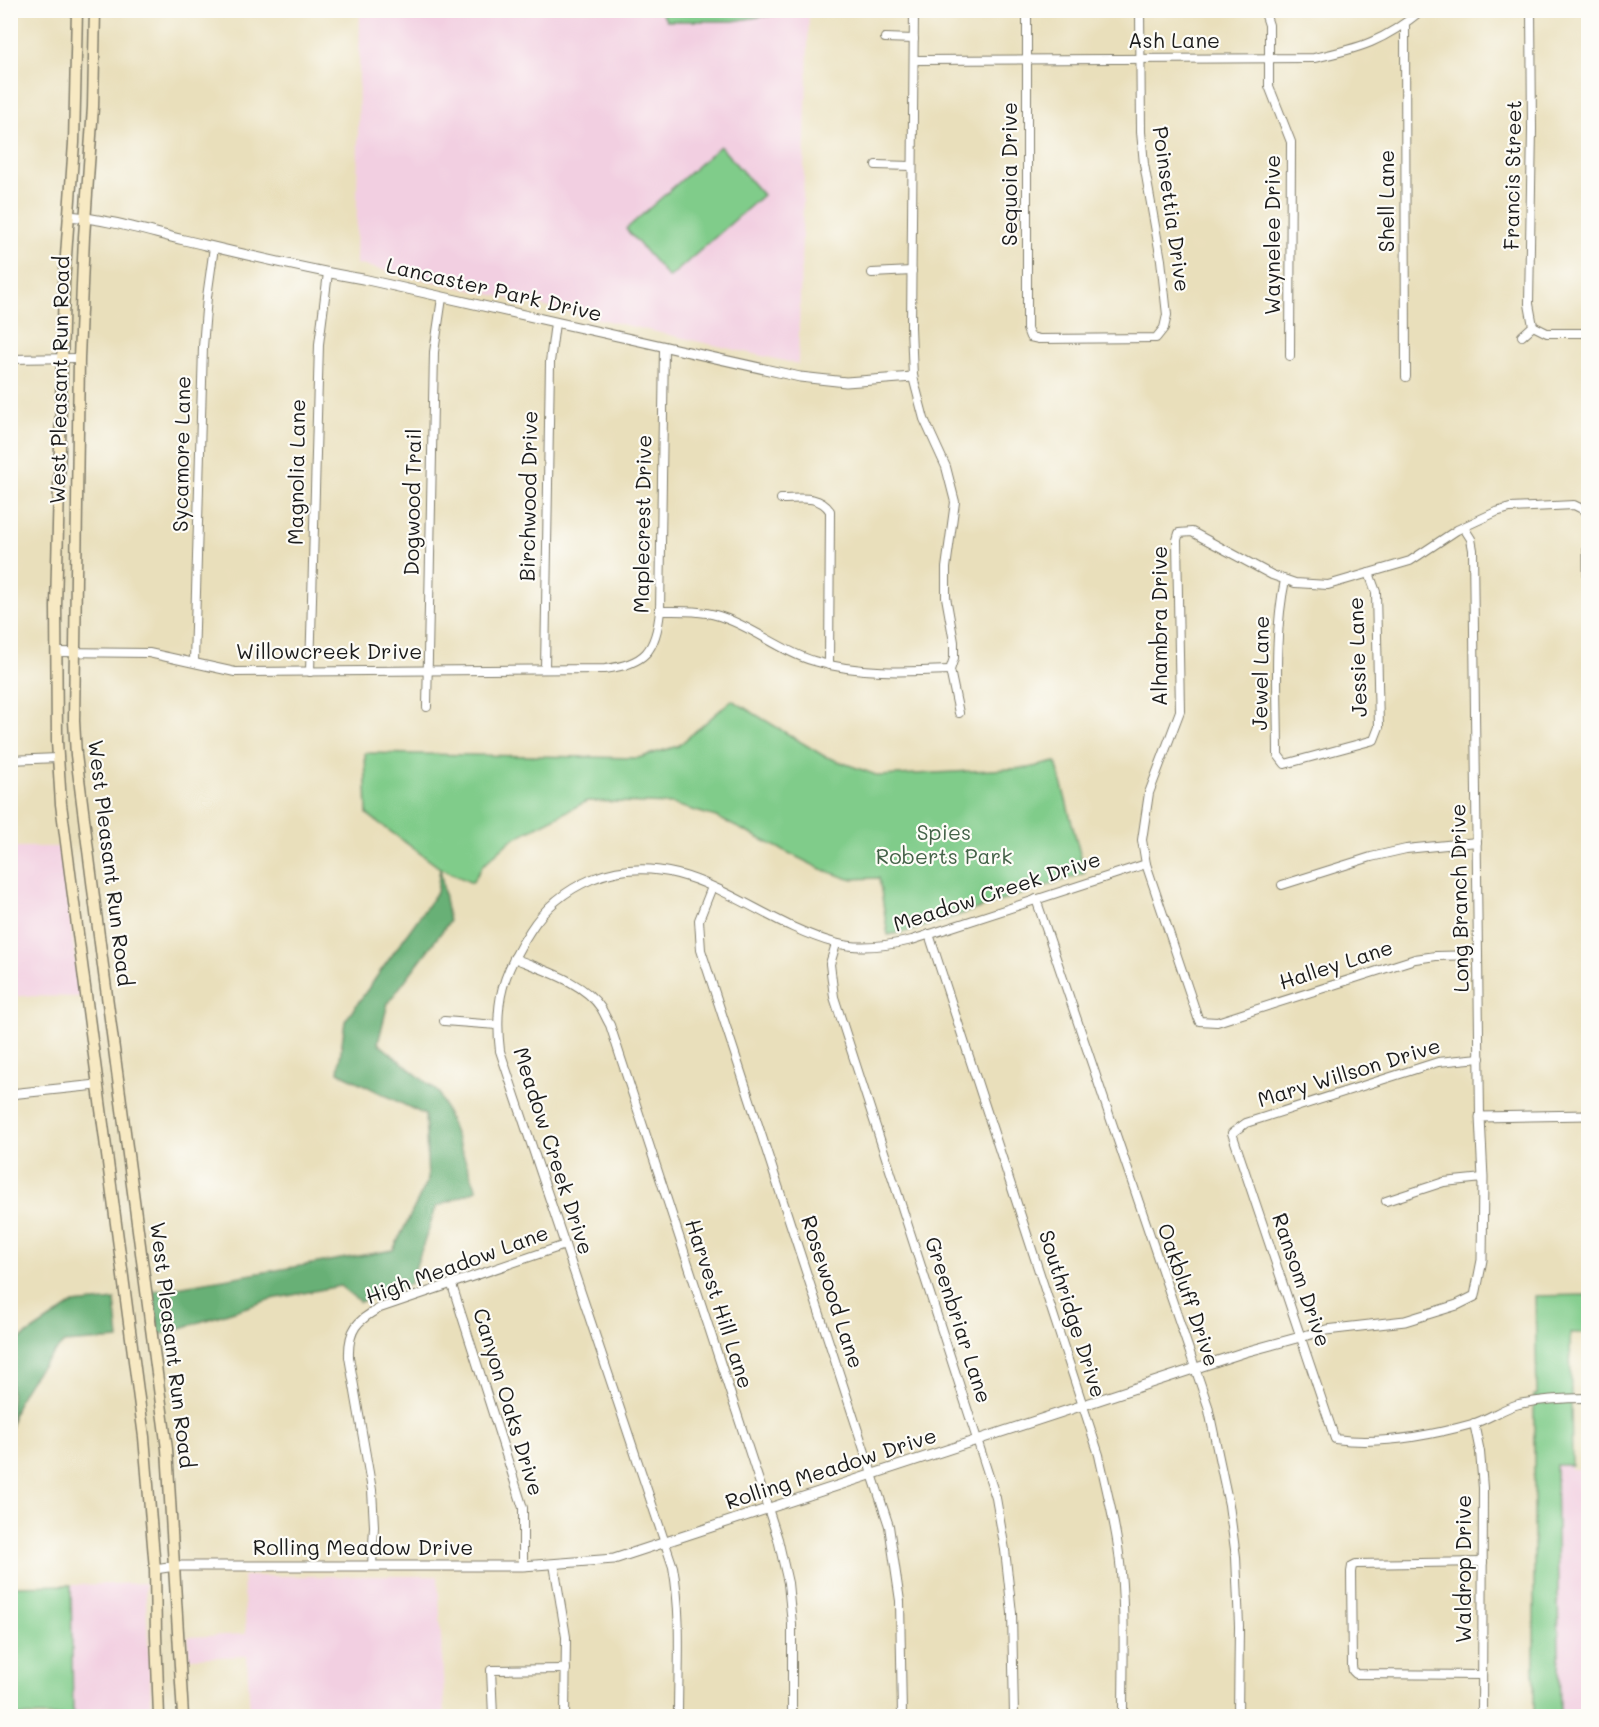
<svg xmlns="http://www.w3.org/2000/svg" width="1599" height="1727" font-family="Mali,sans-serif">
<rect width="100%" height="100%" fill="#fdfcf7"/>
<filter id="ink" filterUnits="userSpaceOnUse"><feTurbulence type="fractalNoise" baseFrequency=".0167" numOctaves="2"/><feDisplacementMap in="SourceGraphic" scale="12" xChannelSelector="R" yChannelSelector="G"/><feConvolveMatrix kernelMatrix="1 2 1 2 8 2 1 2 1" color-interpolation-filters="sRGB"/></filter>
<filter id="wash" filterUnits="userSpaceOnUse"><feTurbulence type="fractalNoise" baseFrequency=".008" numOctaves="4" result="noise"/><feDisplacementMap in="SourceGraphic" scale="24" xChannelSelector="R" yChannelSelector="G"/><feGaussianBlur stdDeviation="1.35" result="paint"/><feColorMatrix in="noise" values="0 0 0 0 0 0 0 0 0 0 0 0 0 0 0 0 0 1.4 0 .05"/><feComposite in="paint" operator="in"/></filter>
<g filter="url(#wash)">
<rect width="100%" height="100%" fill="#e9dfbb"/>
<g fill="#f2cfe1">
<path d="M433 10 809 11 798 364 356 264 360 11 381 14 433 13Z"/>
<path d="M11 847H61L80 997 11 996Z"/>
<path d="M1548 1413 1572 1414 1571 1469H1588V1716H1548Z"/>
<path d="M243 1576H438L445 1716H250L247 1656 189 1658 188 1637 246 1634Z"/>
<path d="M145 1583 152 1716H73L71 1585Z"/>
</g>
<g fill="#80cc8a" stroke="#4e7453" stroke-width="1.5">
<path d="M659 10H791V12L733 21H667Z"/>
<path d="M720 146 763 195 669 278 626 229Z"/>
<path d="M732 700 824 756 879 776 1028 768 1056 762 1085 873 914 930 888 935 879 878 849 879 821 869 716 817 672 804 587 801 511 840 483 865 472 883 440 868 367 814 365 753 638 758 678 746Z"/>
<path d="M1588 1295V1333H1570L1572 1465H1556L1560 1716H1534V1395H1537L1535 1296Z"/>
<path d="M71 1585 73 1716H11V1586Z"/>
</g>
<g fill="#68b076" stroke="#426649" stroke-width="1.5">
<path d="M440 868 449 922 388 1003 378 1043 439 1093 477 1190 436 1207 410 1284 360 1302 340 1286 272 1299 159 1335 153 1291 393 1250 428 1180 425 1115 338 1072 345 1021 437 892Z"/>
<path d="M115 1300 119 1339 64 1343C40 1366 15 1393 11 1427V1345L73 1304Z"/>
</g>
</g>
<g filter="url(#ink)">
<g fill="none" stroke-linecap="round" stroke-linejoin="round">
<g stroke="#827e6c" stroke-width="10">
<g id="minor">
<path d="M914 10 911 327 913 377 924 419 946 467 955 502 946 568V597L954 642V658L950 670 959 713"/>
<path d="M1027 10V329L1030 337 1039 339 1156 338 1164 328 1167 315 1161 260 1144 164 1141 132 1140 10"/>
<path d="M1264 10 1269 25V86L1291 142 1290 356"/>
<path d="M1405 24 1406 377"/>
<path d="M885 38 914 39"/>
<path d="M914 60 1314 58C1361 48 1384 41 1422 10"/>
<path d="M876 165 912 166"/>
<path d="M872 273 912 271"/>
<path d="M1533 326 1547 333H1588"/>
<path d="M1522 336 1533 326 1529 304 1532 129 1531 10"/>
<path d="M10 359 79 358"/>
<path d="M781 499C798 499 819 494 830 511L829 665"/>
<path d="M1587 511 1588 623"/>
<path d="M1464 528 1471 539 1473 550 1480 1117"/>
<path d="M1285 580C1273 637 1278 697 1278 755L1285 764 1374 740 1379 727 1376 592 1369 573"/>
<path d="M660 611C680 611 700 610 719 616 752 626 782 652 814 661 857 674 906 672 950 670"/>
<path d="M56 652 149 653 235 672 605 669C645 664 656 651 660 611L664 347"/>
<path d="M194 662 203 347 207 297 214 247"/>
<path d="M545 669 550 362 555 323"/>
<path d="M310 672 319 344 328 273"/>
<path d="M427 707 434 352 442 298"/>
<path d="M10 760 58 758"/>
<path d="M1282 885 1371 857 1406 849 1477 842"/>
<path d="M712 887 699 920 701 950 889 1526 900 1601 902 1716"/>
<path d="M1036 899 1208 1406 1229 1505 1236 1557 1239 1626 1238 1716"/>
<path d="M929 934 1099 1455C1106 1488 1115 1521 1119 1554 1126 1608 1123 1663 1123 1716"/>
<path d="M836 944 830 964 834 997 996 1498 1005 1550 1012 1613 1014 1716"/>
<path d="M1478 955 1436 956 1415 959 1217 1022 1199 1021 1146 864 1142 840 1149 793 1180 711 1177 540 1179 533 1192 532 1272 575 1295 583 1328 585 1410 561 1457 530 1496 512 1510 508 1574 505 1588 512"/>
<path d="M514 958C542 970 583 981 601 1008 604 1013 607 1020 610 1025L778 1539 788 1583 792 1624V1716"/>
<path d="M444 1021 497 1025"/>
<path d="M1480 1058 1438 1062 1246 1123 1232 1133 1335 1439C1380 1445 1429 1436 1472 1424 1489 1419 1503 1408 1519 1404 1543 1399 1565 1398 1588 1398"/>
<path d="M1386 1201 1444 1182 1483 1178"/>
<path d="M452 1285 523 1508V1566"/>
<path d="M1474 1423 1480 1452 1483 1488 1482 1716"/>
<path d="M554 1564 566 1637 565 1716"/>
<path d="M372 1566 374 1526 372 1490 349 1357C348 1330 357 1320 380 1308L565 1245"/>
<path d="M1482 1675 1356 1674 1353 1671 1352 1666 1351 1572 1352 1566 1356 1564 1483 1562"/>
<path d="M493 1716 491 1670 566 1669"/>
<path d="M678 1716C678 1667 682 1616 673 1567L500 1051C494 1001 503 973 530 931 545 907 566 890 592 879 685 842 750 920 835 943 860 950 887 946 912 940L1146 864"/>
</g>
</g>
<g stroke="#827e6c" stroke-width="11">
<g id="tertiary">
<path d="M68 216C107 219 146 231 184 240 243 254 303 269 363 279L800 377 846 382 913 377"/>
<path d="M10 1094 97 1085"/>
<path d="M155 1569 175 1566H523L614 1559 1245 1352 1326 1330 1405 1321 1457 1305 1475 1296 1482 1260 1483 1178 1480 1117 1588 1115"/>
</g>
</g>
<g stroke="#827e6c" stroke-width="13">
<g id="secondary">
<path d="M77 10 74 143 64 284 56 607 57 741 61 804 144 1437 155 1569 156 1635 159 1716"/>
<path d="M95 10 93 107 84 237 79 358 74 721 76 755 96 913 167 1449 183 1716"/>
</g>
</g>
<use href="#minor" stroke="#fff" stroke-width="8"/>
<use href="#tertiary" stroke="#fff" stroke-width="9"/>
<use href="#secondary" stroke="#f7e9c3" stroke-width="10"/>
</g>
</g>
<g text-anchor="middle" stroke-width="4.5" stroke-linejoin="round" paint-order="stroke">
<g font-size="21" fill="#1c1c1c" stroke="#fdfcf7">
<text x="1174" y="48">Ash Lane</text>
<text transform="translate(1010 174) rotate(-90)" y="7">Sequoia Drive</text>
<text transform="translate(1513 175) rotate(-89)" y="7">Francis Street</text>
<text transform="translate(1387 201) rotate(-90)" y="7">Shell Lane</text>
<text transform="translate(1171 209) rotate(82)" y="7">Poinsettia Drive</text>
<text transform="translate(1273 235) rotate(-90)" y="7">Waynelee Drive</text>
<text transform="translate(494 290) rotate(13)" y="7">Lancaster Park Drive</text>
<text transform="translate(60 380) rotate(-89)" y="7">West Pleasant Run Road</text>
<text transform="translate(182 454) rotate(-89)" y="7">Sycamore Lane</text>
<text transform="translate(297 472) rotate(-89)" y="7">Magnolia Lane</text>
<text transform="translate(529 496) rotate(-89)" y="7">Birchwood Drive</text>
<text transform="translate(413 502) rotate(-89)" y="7">Dogwood Trail</text>
<text transform="translate(643 524) rotate(-89)" y="7">Maplecrest Drive</text>
<text transform="translate(1160 626) rotate(-90)" y="7">Alhambra Drive</text>
<text x="329" y="659">Willowcreek Drive</text>
<text transform="translate(1358 657) rotate(-92)" y="7">Jessie Lane</text>
<text transform="translate(1261 673) rotate(-89)" y="7">Jewel Lane</text>
<text transform="translate(110 863) rotate(83)" y="7">West Pleasant Run Road</text>
<text transform="translate(997 892) rotate(-18)" y="7">Meadow Creek Drive</text>
<text transform="translate(1460 898) rotate(-91)" y="7">Long Branch Drive</text>
<text transform="translate(1336 965) rotate(-18)" y="7">Halley Lane</text>
<text transform="translate(1349 1073) rotate(-17)" y="7">Mary Willson Drive</text>
<text transform="translate(553 1151) rotate(72)" y="7">Meadow Creek Drive</text>
<text transform="translate(457 1265) rotate(-20)" y="7">High Meadow Lane</text>
<text transform="translate(1301 1280) rotate(71)" y="7">Ransom Drive</text>
<text transform="translate(832 1292) rotate(72)" y="7">Rosewood Lane</text>
<text transform="translate(1188 1295) rotate(71)" y="7">Oakbluff Drive</text>
<text transform="translate(719 1304) rotate(72)" y="7">Harvest Hill Lane</text>
<text transform="translate(1072 1314) rotate(72)" y="7">Southridge Drive</text>
<text transform="translate(958 1320) rotate(72)" y="7">Greenbriar Lane</text>
<text transform="translate(172 1345) rotate(83)" y="7">West Pleasant Run Road</text>
<text transform="translate(508 1402) rotate(73)" y="7">Canyon Oaks Drive</text>
<text transform="translate(831 1469) rotate(-18)" y="7">Rolling Meadow Drive</text>
<text x="363" y="1555">Rolling Meadow Drive</text>
<text transform="translate(1464 1569) rotate(-90)" y="7">Waldrop Drive</text>
</g>
<g font-size="21" fill="#446248" stroke="#fdfcf7">
<text x="944" y="840">Spies<tspan x="944" dy="24">Roberts Park</tspan></text>
</g>
</g>
<rect width="1599" height="1727" fill="none" stroke="#fdfcf7" stroke-width="36"/>
</svg>
